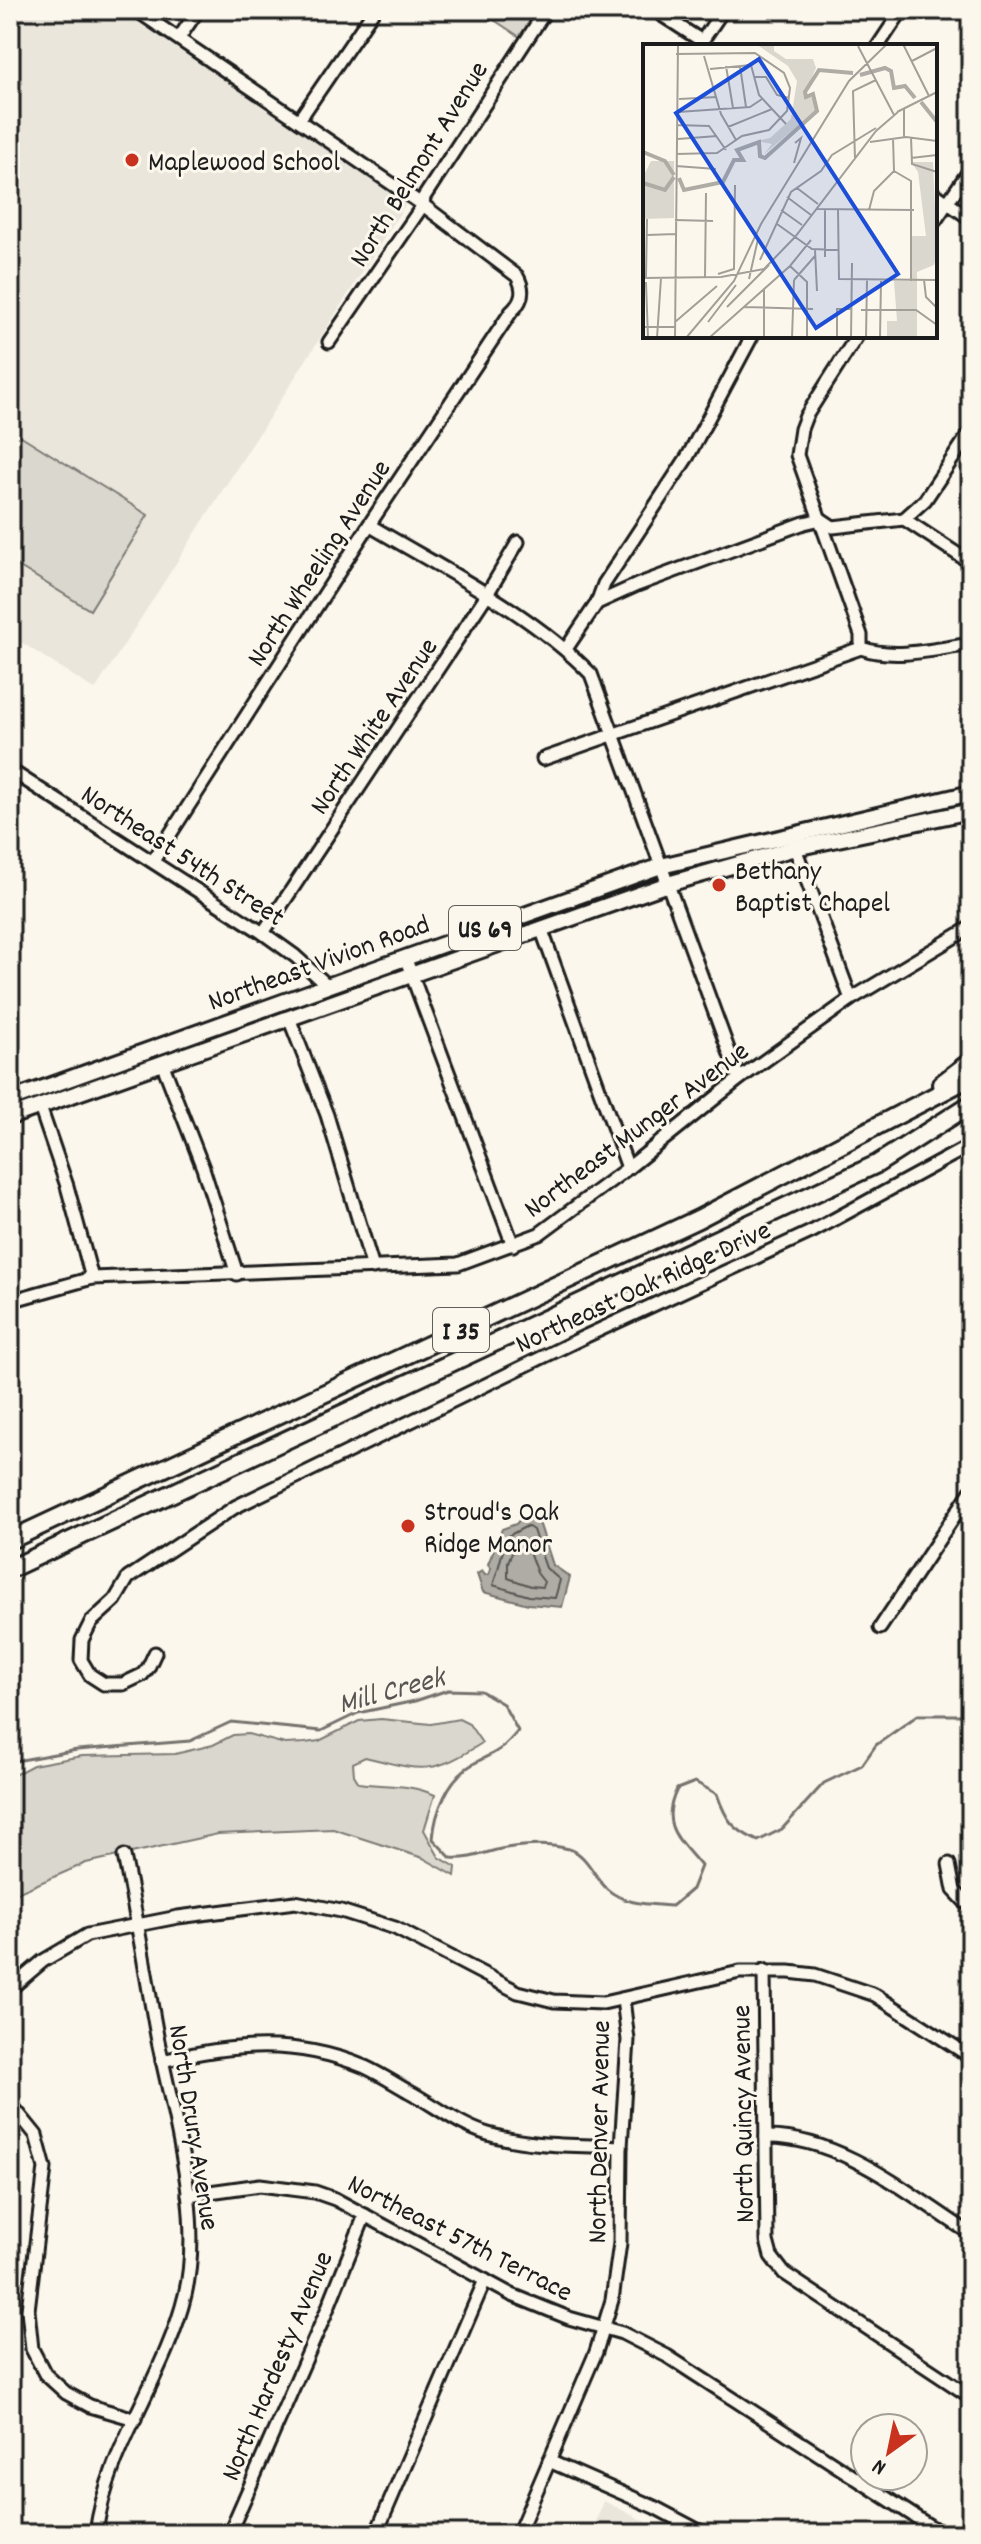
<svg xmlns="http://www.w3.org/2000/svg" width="981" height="2544" font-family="Dekko,sans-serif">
<rect width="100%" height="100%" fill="#fbf7ec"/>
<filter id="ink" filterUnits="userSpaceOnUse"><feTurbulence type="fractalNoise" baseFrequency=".0125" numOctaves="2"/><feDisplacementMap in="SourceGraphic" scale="16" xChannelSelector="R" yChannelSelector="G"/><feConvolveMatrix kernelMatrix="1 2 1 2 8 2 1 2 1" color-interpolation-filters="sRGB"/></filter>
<g filter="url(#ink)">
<g fill="#eae6dc">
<path d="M10 10H122L404 192 407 202 95 690 10 635Z"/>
<path d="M604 2501 670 2534H591Z"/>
</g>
<g fill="#dad7ce" stroke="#7b7a75" stroke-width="2">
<path d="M479 10H542L523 39Z"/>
<path d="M10 429 148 515 90 610 10 561Z"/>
<path d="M381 1719 431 1724 459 1719 469 1724 482 1743C431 1776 422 1771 365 1757L353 1763 354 1775 359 1783C387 1787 408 1783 435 1795L424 1830 439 1857 456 1867 455 1876 423 1858 333 1829 218 1834 86 1863 10 1896V1777L33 1765 82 1756 175 1754 213 1745 233 1735 248 1734 285 1744 305 1743 319 1741 359 1721Z"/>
</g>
<path fill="#afaca5" stroke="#74726e" stroke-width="2" d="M523 1516 539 1522 553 1565 570 1577 562 1607 528 1604 483 1592 477 1574 482 1571 485 1575 489 1574 491 1568 488 1564 502 1529 516 1524Z"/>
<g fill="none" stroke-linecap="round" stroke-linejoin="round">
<g stroke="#575653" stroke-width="2">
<path d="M527 1526 533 1530 546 1568 560 1580 555 1598 529 1596 493 1585C499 1570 501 1553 508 1536Z"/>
<path d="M525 1541 537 1573 544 1582 542 1587 531 1586 508 1578V1562L515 1545Z"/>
</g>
<path stroke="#74726e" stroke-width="3" d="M10 1762 77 1750 190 1741 231 1722 321 1731 358 1713 415 1701 448 1690 481 1691 503 1704 518 1731C500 1753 496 1751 473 1764 448 1778 435 1812 433 1839L451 1858C472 1860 486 1851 506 1848 525 1845 549 1843 569 1849 587 1854 594 1877 607 1889 625 1905 650 1904 672 1906L692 1889 701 1866C679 1839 659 1826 677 1789L695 1782 717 1794C726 1820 732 1829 758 1841L782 1829 824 1783 862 1765 876 1745 918 1715H963L971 1717"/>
<g stroke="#1c1c1c" stroke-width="17">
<g id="minor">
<path d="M136 10 423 205 517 276C525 290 523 301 511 312L369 525 153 861"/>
<path d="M654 10 702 41 723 10"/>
<path d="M179 38 198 10"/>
<path d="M878 46 902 10"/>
<path d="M299 120 374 10"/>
<path d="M935 194 971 219"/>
<path d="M935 221 971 168"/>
<path d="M857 336 806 416 801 429 797 455 861 635V648"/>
<path d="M329 342 423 205 424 197 546 10"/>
<path d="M904 519 925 500 971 431"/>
<path d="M904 519 971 563"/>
<path d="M369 525C444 570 529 611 591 674L739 1079"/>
<path d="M597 603 637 585 804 523 821 519 833 527 904 519"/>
<path d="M566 649 597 603 604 584 688 456 752 336"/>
<path d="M543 759 861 648C894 660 937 649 971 644"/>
<path d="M10 770 263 933 295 956 327 985"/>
<path d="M795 848 851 999"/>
<path d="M541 928 628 1168"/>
<path d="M263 933 486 596 518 542"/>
<path d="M405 957 513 1245"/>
<path d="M289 1018 327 1115 373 1268"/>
<path d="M163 1065 203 1168 237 1274"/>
<path d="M40 1107 67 1186 92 1278"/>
<path d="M10 1301 92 1278 458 1264 539 1234 628 1168 739 1079 851 999 971 927"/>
<path d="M880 1628 971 1491"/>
<path d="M155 1653 148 1668 142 1675 123 1684H104L90 1675 81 1660 82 1640 91 1622 115 1600 128 1578 235 1507 584 1337 813 1231 971 1145"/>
<path d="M949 1864 954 1890 971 1908"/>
<path d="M764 1970 767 2241 771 2256 784 2273 971 2397"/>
<path d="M10 1989 43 1961 87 1935 178 1917 295 1902 341 1911 395 1928 518 1992 554 2001 603 2003 740 1972H789L815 1975 875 1995 971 2057"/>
<path d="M162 2061C232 2044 296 2038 365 2067 380 2074 394 2083 408 2091 435 2105 458 2125 488 2134 530 2147 577 2145 621 2147"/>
<path d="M10 2103 36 2135 45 2168 28 2310 32 2349 45 2374 66 2393 90 2406 135 2419"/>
<path d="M766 2137C841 2136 910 2195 971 2234"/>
<path d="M188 2195 260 2185 315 2192 335 2199 512 2295 569 2318 622 2333 667 2356 942 2534"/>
<path d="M549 2461 654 2507 705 2534"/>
<path d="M96 2534C106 2449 165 2378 185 2295 204 2215 173 2116 157 2036 146 1976 137 1916 124 1856"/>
<path d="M229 2534 325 2315 365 2215"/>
<path d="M376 2534 485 2280"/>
<path d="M518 2534 596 2352 612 2300 620 2243 621 2147 628 2040 623 1999"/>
</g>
</g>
<g stroke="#1c1c1c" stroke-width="20">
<g id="major">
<path d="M10 1100 661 866 971 793"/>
<path d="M10 1117 668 884 795 848 971 811"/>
<path d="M968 2534 971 2529"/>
</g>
</g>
<g stroke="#1c1c1c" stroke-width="22">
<g id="highway">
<path d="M941 1084 971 1061"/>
<path d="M10 1540 698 1219 971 1077"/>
<path d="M10 1569 877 1164 971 1104"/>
</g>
</g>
<use href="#minor" stroke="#fbf7ec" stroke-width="11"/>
<use href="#major" stroke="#fbf7ec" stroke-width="14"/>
<use href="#highway" stroke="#fbf7ec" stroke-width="16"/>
</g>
</g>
<g fill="#c8321e" stroke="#fbf7ec" stroke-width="3">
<circle cx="132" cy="160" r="8"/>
<circle cx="719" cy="885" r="8"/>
<circle cx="408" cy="1526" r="8"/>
</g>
<g text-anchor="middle" stroke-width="6" stroke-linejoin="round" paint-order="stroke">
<g fill="#fbf7ec" stroke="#5f5e5a" stroke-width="2">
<rect x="449" y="906" width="72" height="44" rx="6"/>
<rect x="433" y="1308" width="56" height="44" rx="6"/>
</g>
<g font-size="26" font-weight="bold" fill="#1c1c1c">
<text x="485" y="937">US 69</text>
<text x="461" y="1339">I 35</text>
</g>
<g font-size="28" fill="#1c1c1c" stroke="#fbf7ec" text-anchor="start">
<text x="148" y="170">Maplewood School</text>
<text x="735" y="879">Bethany<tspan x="735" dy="32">Baptist Chapel</tspan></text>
<text x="424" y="1520">Stroud's Oak<tspan x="424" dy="32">Ridge Manor</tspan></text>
</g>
<g font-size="28" fill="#1c1c1c" stroke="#fbf7ec">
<text transform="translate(417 163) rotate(-58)" y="10">North Belmont Avenue</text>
<text transform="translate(317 562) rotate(-57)" y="10">North Wheeling Avenue</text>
<text transform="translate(372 725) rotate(-56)" y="10">North White Avenue</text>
<text transform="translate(184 854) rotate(33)" y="10">Northeast 54th Street</text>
<text transform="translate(318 961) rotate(-20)" y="10">Northeast Vivion Road</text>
<text transform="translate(635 1128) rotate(-37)" y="10">Northeast Munger Avenue</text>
<text transform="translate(642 1285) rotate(-25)" y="10">Northeast Oak Ridge Drive</text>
<text transform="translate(741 2114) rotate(-91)" y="10">North Quincy Avenue</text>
<text transform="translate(196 2127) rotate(81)" y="10">North Drury Avenue</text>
<text transform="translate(597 2132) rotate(-89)" y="10">North Denver Avenue</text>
<text transform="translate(461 2236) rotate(27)" y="10">Northeast 57th Terrace</text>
<text transform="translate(275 2365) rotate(-67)" y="10">North Hardesty Avenue</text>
</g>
<g font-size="30" font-style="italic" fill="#575653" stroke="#fbf7ec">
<text transform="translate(391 1689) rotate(-15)" y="10">Mill Creek</text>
</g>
</g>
<g transform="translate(643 44)">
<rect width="294" height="294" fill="#fbf7ec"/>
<path d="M113 0 131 1V7L143 15H170L173 24 161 51 171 54 173 67 121 110 129 100 114 97 127 94 148 75 154 37 145 22ZM8 117H31V174L0 175V133ZM268 118H290L294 210 291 221 274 228V294H244V277H254L251 237H268L269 192H283L275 128Z" fill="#dad7ce"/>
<path fill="none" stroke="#afaca5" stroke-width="4" d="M217 31 242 24 248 27 251 44 262 42 272 54M278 58 294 78M0 108 22 117 31 131M36 134 41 146 80 138 91 116H100L94 106 116 98 117 112 122 114 174 67 170 50 163 53 162 48 176 26 210 29M0 139 22 146 31 133"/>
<path fill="none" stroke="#a29f99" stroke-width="2" d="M260 0 286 52M132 1H210M215 2 251 71M61 12 78 70 93 96M269 17 294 4M108 21 116 51 143 80M83 22 90 64M97 22 103 63M67 25 108 21M111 33H123L134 51 146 54M36 55 74 53M261 65V93M35 68 107 63 119 55M254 68 294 48M34 81 66 82 83 106M85 83 129 65M268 93 269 120 294 128M250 94 251 127M35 95 74 92M227 98 263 93 294 97M33 110 74 109 99 92 126 86 144 67 147 44 141 29 112 9 33 10M268 114 294 111M212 115 210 47 233 36M151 119 158 94 152 99M33 122 73 125M251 127 268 137V237M154 144 175 160M144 153 168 171M174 165 271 166M138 166 159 181M195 166 196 235 294 236M226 166 231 147 251 127M32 176 70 177M134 180 169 205 195 206M4 191 33 190M172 206 174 247M182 213V166M117 216 148 148 178 127 189 111 233 84M147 222 164 238V294M75 230 91 225 92 141M62 233 63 149M0 234 78 233 121 225 152 193 233 87 255 68M3 234 4 175M106 235 115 195M151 236 172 212M281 236 283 253 294 264M3 238 5 294M84 263 126 221M101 263 170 265M218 266H273L294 281M32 278 74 242M65 278 93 241M0 283H32M69 293 131 294M14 294 18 234M32 294 35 0M43 294 91 237 118 180 206 37 244 0M66 294 147 222 168 196M121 294V246M149 294 151 236M194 294V265H209M208 294 209 219M223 294 224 236M237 294 238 237"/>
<path fill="#1d4ed8" fill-opacity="0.15" stroke="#1d4ed8" stroke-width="4" d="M116 15 255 230 173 284 33 69Z"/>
<rect width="294" height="294" fill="none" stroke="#1c1c1c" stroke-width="4"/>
</g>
<rect width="981" height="2544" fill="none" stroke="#fbf7ec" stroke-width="40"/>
<rect x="20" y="20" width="941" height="2504" fill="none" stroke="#1c1c1c" stroke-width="3" filter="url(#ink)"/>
<g transform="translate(889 2452) rotate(213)"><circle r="38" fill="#fbf7ec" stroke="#a29f99" stroke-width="2"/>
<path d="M0-6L14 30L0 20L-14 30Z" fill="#c8321e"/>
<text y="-12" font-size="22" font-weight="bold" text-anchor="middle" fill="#1c1c1c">N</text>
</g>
</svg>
